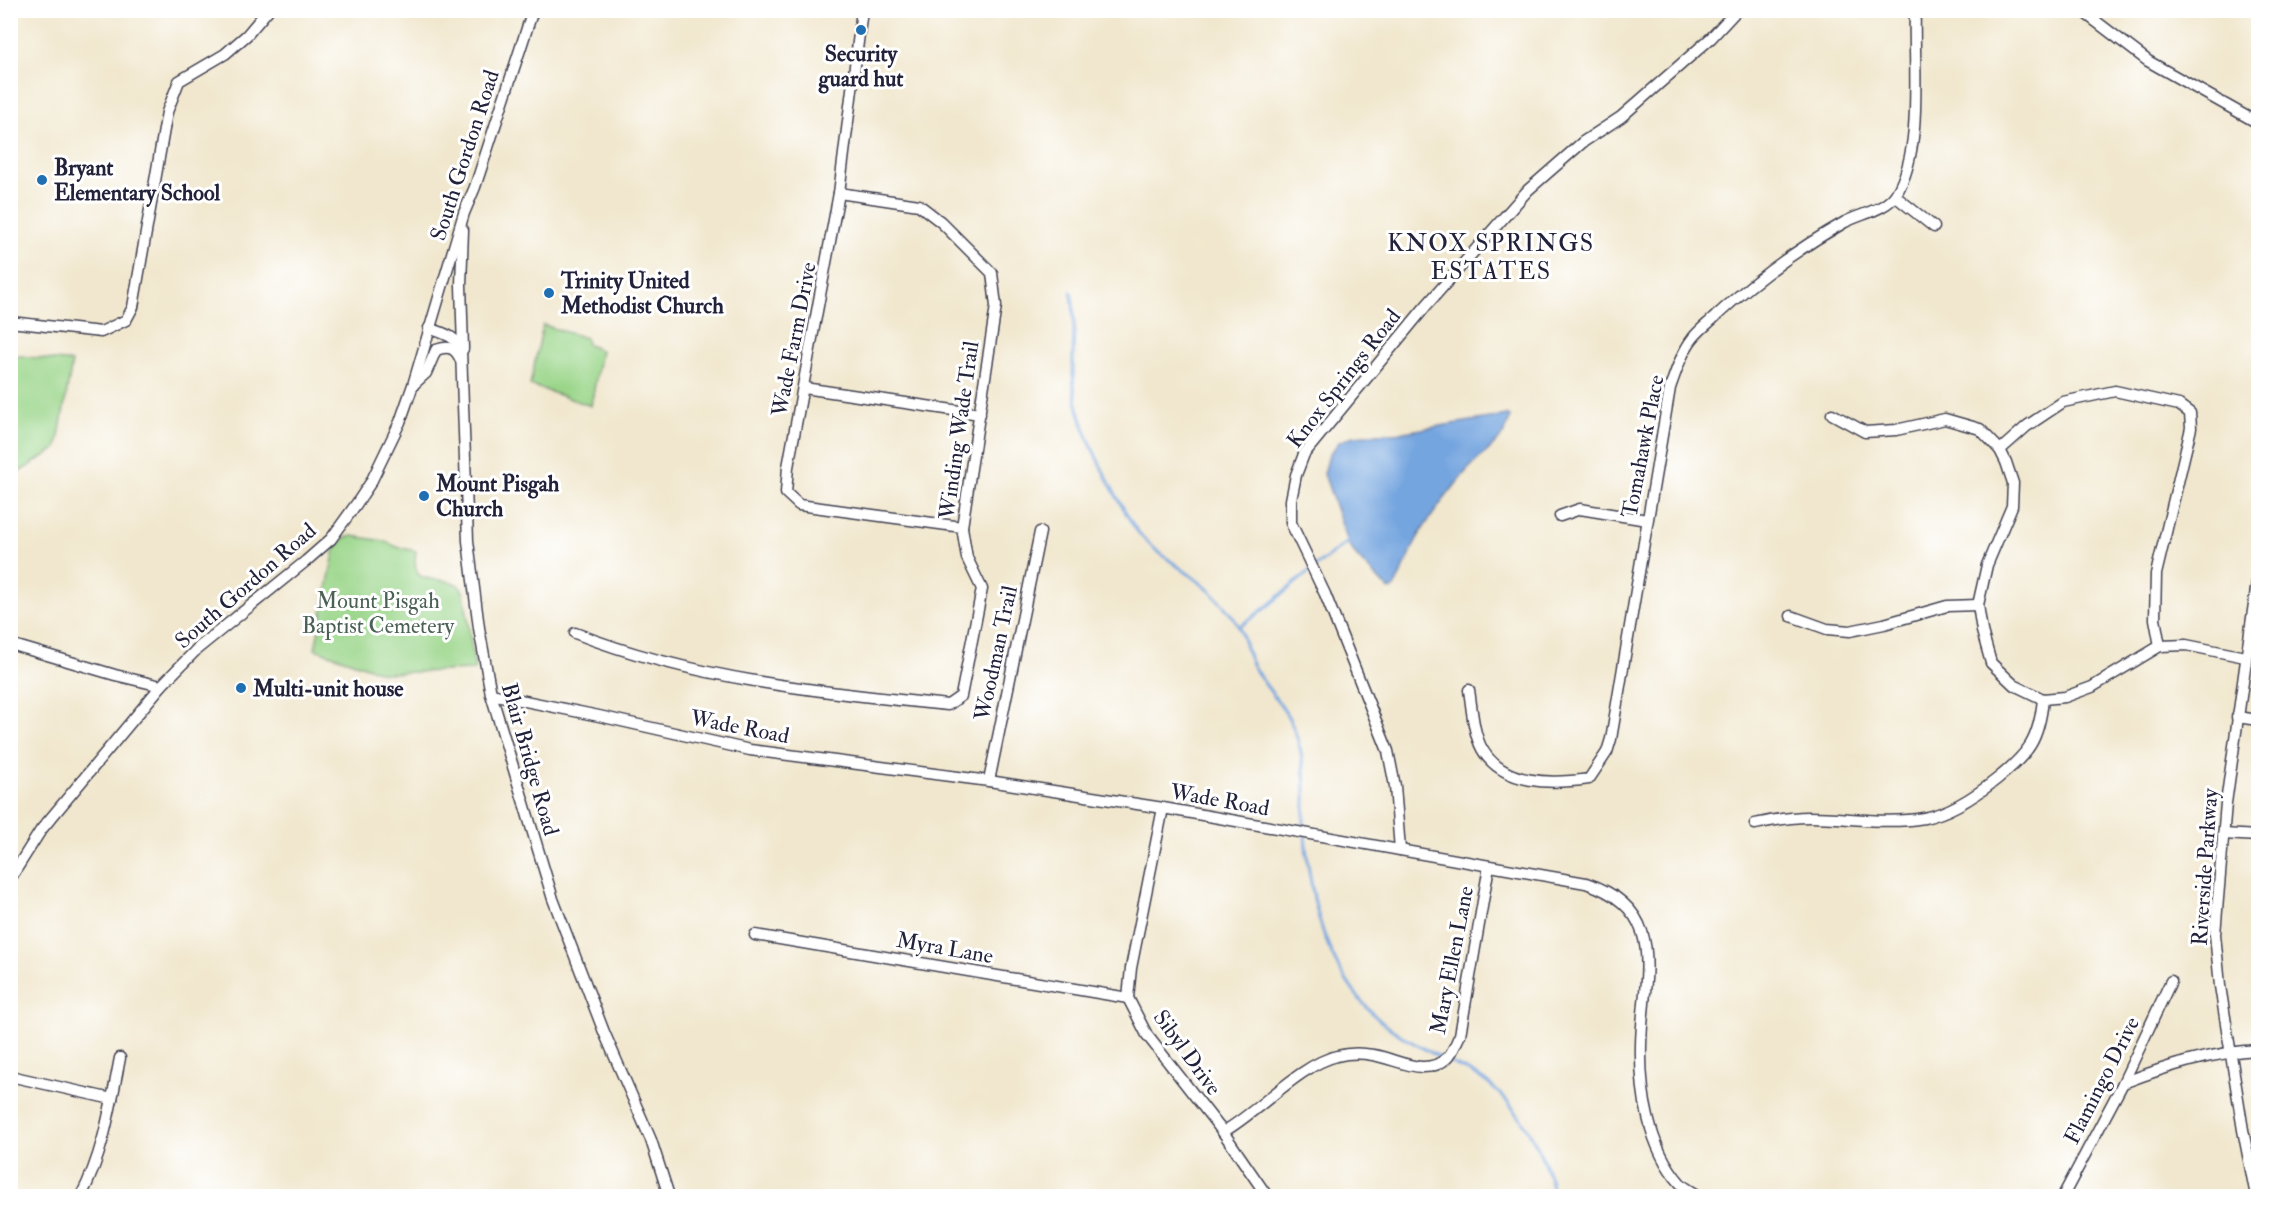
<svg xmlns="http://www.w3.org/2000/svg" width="2269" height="1207" font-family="'IM FELL Double Pica',serif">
<rect width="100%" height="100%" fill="#fff"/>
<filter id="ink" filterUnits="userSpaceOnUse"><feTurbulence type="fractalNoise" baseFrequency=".0167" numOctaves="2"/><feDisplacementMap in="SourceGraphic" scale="12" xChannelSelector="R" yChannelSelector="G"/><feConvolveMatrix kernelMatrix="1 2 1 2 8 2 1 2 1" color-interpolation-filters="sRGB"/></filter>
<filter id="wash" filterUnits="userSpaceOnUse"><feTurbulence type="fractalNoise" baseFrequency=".008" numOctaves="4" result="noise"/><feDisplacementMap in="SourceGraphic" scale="24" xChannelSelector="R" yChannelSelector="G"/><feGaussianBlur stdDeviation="1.35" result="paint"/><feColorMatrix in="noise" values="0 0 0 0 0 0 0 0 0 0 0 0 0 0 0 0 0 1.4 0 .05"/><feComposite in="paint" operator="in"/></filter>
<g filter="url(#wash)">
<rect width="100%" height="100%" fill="#f1e7ce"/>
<g fill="#9ad589" stroke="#5e7c62" stroke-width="1.5">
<path d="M543 325 586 338 587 344 601 351 591 406 530 385Z"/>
<path d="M11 355 72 362 57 448 21 471 11 470Z"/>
<path d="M352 536 384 541 397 547 416 551C410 592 437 572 458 585 461 587 462 591 464 593L475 670 384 673 315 649 335 548 345 538Z"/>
</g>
<path fill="#75a5df" stroke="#4c648d" stroke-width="1.5" d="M1507 415 1510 417C1505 443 1479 455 1464 474 1448 494 1429 517 1417 539 1408 556 1403 574 1392 590L1388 589 1358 558 1349 545 1324 474 1329 455 1339 442 1353 436 1404 432Z"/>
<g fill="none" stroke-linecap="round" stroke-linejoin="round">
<g stroke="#75a5df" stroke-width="3">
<path d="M1071 292C1078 323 1070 355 1074 387 1078 428 1109 484 1130 520 1148 553 1184 566 1211 592 1221 603 1233 614 1239 627 1244 638 1246 651 1251 662 1262 684 1280 700 1291 722 1301 744 1305 769 1305 793 1306 805 1303 817 1304 829"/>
<path d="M1316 566 1348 542"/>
<path d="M1239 627 1264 609 1311 570"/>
<path d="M1305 836C1311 904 1325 967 1376 1017 1393 1033 1423 1048 1443 1059"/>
<path d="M1449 1062C1460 1067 1472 1072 1482 1079 1519 1105 1545 1152 1554 1196"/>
</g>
</g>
</g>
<g filter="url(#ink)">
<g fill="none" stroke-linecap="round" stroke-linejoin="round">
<g stroke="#414051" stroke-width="13">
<g id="minor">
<path d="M862 10 839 193 788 467 786 493 799 505 962 527"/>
<path d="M2081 10 2148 61 2258 123"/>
<path d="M1895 196 1934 227"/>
<path d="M10 322 101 332 126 320 133 307 167 112 179 81 225 54 247 35 268 10"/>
<path d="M429 328C442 333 457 336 461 350L468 541 479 628 491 694 553 899 604 1032 651 1140 669 1196"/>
<path d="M463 349 461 285 463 230"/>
<path d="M414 384 426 373 436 350C449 345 456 348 461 361"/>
<path d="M804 388 980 414"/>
<path d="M1832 414 1865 432 1896 430 1945 419 1980 429 2000 450 2006 462 2013 483 2012 506 1987 565 1978 605 1982 631 1991 663 2014 685 2043 699 2065 697 2092 687 2160 646 2186 645 2245 657"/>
<path d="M2000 450 2027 426 2063 402 2115 391 2179 405 2190 413 2191 428 2156 574 2155 619 2160 646"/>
<path d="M1560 516 1580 509 1647 520"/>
<path d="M1791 616 1827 629 1850 631 1884 624 1947 606 1978 605"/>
<path d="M575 633C691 679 825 693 948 705L961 696 982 589 967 558 962 527 996 306 992 273 941 222 919 205 839 193"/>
<path d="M10 644 115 675 161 686"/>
<path d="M1469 690C1472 709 1473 732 1482 749 1503 786 1553 784 1589 779L1607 752 1611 739 1670 388C1676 371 1682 352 1693 338 1699 330 1709 323 1716 316 1755 280 1799 248 1845 222 1860 214 1886 210 1896 194 1924 149 1913 64 1915 10"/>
<path d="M491 694 599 716 750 750 989 781 1163 808 1586 883C1671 911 1642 978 1641 1045 1640 1091 1648 1147 1680 1183 1685 1188 1693 1192 1699 1196"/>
<path d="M2237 717 2258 720"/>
<path d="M989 781 1040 532"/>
<path d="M1163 808 1131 968 1128 998 1147 1035 1223 1132 1267 1196"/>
<path d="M1755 824C1773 820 1791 817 1809 817 1848 817 1886 825 1924 818 1950 813 1977 795 1997 779 2029 753 2039 740 2043 699"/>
<path d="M2223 834 2258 836"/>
<path d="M1400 850 1395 786 1388 751 1325 594 1291 523V500L1296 475 1304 454 1425 307 1528 190 1583 142 1621 117 1711 38 1737 10"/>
<path d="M10 879 41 830 161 686 197 649 306 561 331 539 357 503 371 482 400 422 413 385 464 213 475 187 533 10"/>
<path d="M755 935 1128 998"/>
<path d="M10 1076 112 1099"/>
<path d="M2123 1083C2167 1066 2212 1052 2258 1050"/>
<path d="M1223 1132C1257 1113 1301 1064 1337 1056 1348 1053 1362 1053 1373 1055 1398 1059 1425 1078 1447 1058 1453 1053 1456 1042 1460 1035L1489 866"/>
<path d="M81 1196C103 1155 111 1104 120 1058"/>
<path d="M2063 1196 2123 1083 2171 981"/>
<path d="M2256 1196 2243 1130 2220 986 2215 934 2226 803 2258 575"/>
</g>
</g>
<use href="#minor" stroke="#fff" stroke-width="10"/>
</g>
</g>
<g fill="#1f6fb2" stroke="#fff" stroke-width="2">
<circle cx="861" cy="30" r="6"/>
<circle cx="42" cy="180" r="6"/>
<circle cx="549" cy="293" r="6"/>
<circle cx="424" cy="496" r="6"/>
<circle cx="241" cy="688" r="6"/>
</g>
<g text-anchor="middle" stroke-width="6" stroke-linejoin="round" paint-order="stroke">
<g font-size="22" font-weight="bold" fill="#22223b" stroke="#fff" text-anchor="start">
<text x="861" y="61" text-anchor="middle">Security<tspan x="861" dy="25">guard hut</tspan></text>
<text x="54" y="175">Bryant<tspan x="54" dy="25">Elementary School</tspan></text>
<text x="561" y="288">Trinity United<tspan x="561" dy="25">Methodist Church</tspan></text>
<text x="436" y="491">Mount Pisgah<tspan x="436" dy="25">Church</tspan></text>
<text x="253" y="696">Multi-unit house</text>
</g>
<g font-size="22" fill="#22223b" stroke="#fff">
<text transform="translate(464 155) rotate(-72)" y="8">South Gordon Road</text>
<text transform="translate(793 339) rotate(-79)" y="8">Wade Farm Drive</text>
<text transform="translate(1343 378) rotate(-52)" y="8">Knox Springs Road</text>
<text transform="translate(958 430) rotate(-82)" y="8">Winding Wade Trail</text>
<text transform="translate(1642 446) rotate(-79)" y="8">Tomahawk Place</text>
<text transform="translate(245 585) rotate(-41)" y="8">South Gordon Road</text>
<text transform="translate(995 653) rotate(-78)" y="8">Woodman Trail</text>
<text transform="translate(740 726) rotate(11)" y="8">Wade Road</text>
<text transform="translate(531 759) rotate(74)" y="8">Blair Bridge Road</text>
<text transform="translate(1220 799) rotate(10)" y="8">Wade Road</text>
<text transform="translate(2204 867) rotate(-86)" y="8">Riverside Parkway</text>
<text transform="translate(945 947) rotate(10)" y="8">Myra Lane</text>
<text transform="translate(1451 960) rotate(-79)" y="8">Mary Ellen Lane</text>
<text transform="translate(1188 1052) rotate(54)" y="8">Sibyl Drive</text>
<text transform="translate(2101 1080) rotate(-63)" y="8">Flamingo Drive</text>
</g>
<g font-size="22" fill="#4c6156" stroke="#fff">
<text x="378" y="608">Mount Pisgah<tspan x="378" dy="25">Baptist Cemetery</tspan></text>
</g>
<g font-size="24" letter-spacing="1.5" fill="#22223b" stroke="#fff">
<text x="1491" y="251">KNOX SPRINGS<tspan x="1491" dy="28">ESTATES</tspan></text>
</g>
</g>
<rect width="2269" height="1207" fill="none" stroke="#fff" stroke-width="36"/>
</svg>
